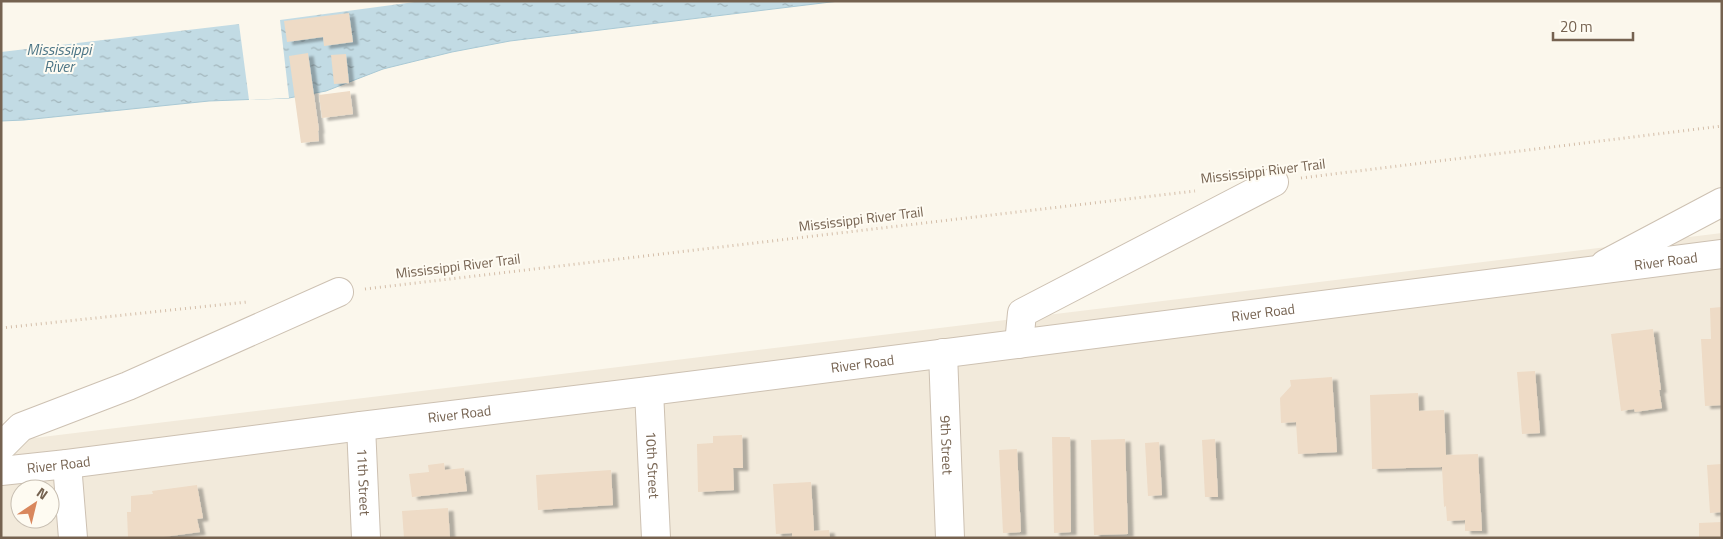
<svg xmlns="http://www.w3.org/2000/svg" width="1723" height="539" font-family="'Titillium Web',sans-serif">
<defs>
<pattern id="water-ripples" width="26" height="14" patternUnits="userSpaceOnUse" patternTransform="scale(1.25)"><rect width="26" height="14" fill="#c2dbe4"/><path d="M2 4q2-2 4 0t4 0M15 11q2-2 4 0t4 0" fill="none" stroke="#a2b5bb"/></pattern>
<filter id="shadow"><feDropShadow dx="5.5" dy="3" stdDeviation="1" flood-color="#0004"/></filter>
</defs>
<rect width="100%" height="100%" fill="#fbf7ec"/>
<path fill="#f2eadb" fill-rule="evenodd" d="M1722 233V538H1V442ZM20 489H50V519H20Z"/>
<path fill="url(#water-ripples)" stroke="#a9c9d5" d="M1 1H839L510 41 452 52 383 69 326 91 289 98 209 101 24 120 1 121Z"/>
<path fill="#fbf7ec" d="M1 1H422L280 20 289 98 249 100 239 24 1 52Z"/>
<g fill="#eedbc6" filter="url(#shadow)">
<path d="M349 13 353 42 324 46 323 37 287 42 284 21Z"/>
<path d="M308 53 319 130 318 131 319 141 301 143 289 56Z"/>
<path d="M346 54 349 83 334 84 331 55Z"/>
<path d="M350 91 353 114 322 118 319 95Z"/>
<path d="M1722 307V405L1705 406 1701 339H1711L1710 308Z"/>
<path d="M1653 329 1661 390H1659L1662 408 1635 412 1634 409 1621 411 1611 334Z"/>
<path d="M1535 371 1540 433 1522 434 1517 372Z"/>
<path d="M1332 377 1337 452 1298 454 1296 422 1281 423 1280 398 1291 386 1290 380Z"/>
<path d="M1418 393 1419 411 1444 410 1446 455 1478 454 1482 531H1465V520L1447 521 1446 506 1444 507 1442 467 1372 469 1370 395Z"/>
<path d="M742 435 743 468H733L734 490 698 492 697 444 713 443V436Z"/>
<path d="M1052 437H1070L1071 532 1054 533Z"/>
<path d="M1125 439 1128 534 1094 535 1091 440Z"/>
<path d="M1215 439 1218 497H1205L1202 440Z"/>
<path d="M1159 442 1162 495 1148 496 1145 443Z"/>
<path d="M1017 449 1021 532 1003 533 999 450Z"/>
<path d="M444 463 445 470 464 468 467 491 412 497 409 474 429 472 428 465Z"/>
<path d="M1722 464V512L1710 513 1707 465Z"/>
<path d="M611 470 613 505 538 510 536 475Z"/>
<path d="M811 482 814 531 829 530 830 538H792V533L776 534 773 484Z"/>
<path d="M197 485 203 518 197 519 200 532 156 538H128L127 512H131V496L153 494 152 491Z"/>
<path d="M448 508 450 538H404L402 511Z"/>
<path d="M1722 522V538H1699V523Z"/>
</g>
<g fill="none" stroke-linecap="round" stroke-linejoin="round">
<g stroke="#cdc1b2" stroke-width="30">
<g id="minor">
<path d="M1605 264 1722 202"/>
<path d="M1019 344 1022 313 1274 182"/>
<path id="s1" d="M943 353 950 538"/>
<path id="s2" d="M649 391 656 538"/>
<path id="s3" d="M361 426 366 538"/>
<path d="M1 447 21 427 128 386 339 292"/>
<path d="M67 464 73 538"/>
<path id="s4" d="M1 471 67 464 361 426 649 391 1722 254"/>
</g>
</g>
<g stroke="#d4bea9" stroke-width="3" stroke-dasharray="1 4" stroke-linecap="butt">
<path d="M1301 178 1722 126"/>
<path d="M365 289 1195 191"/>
<path d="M1 328 247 302"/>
</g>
<use href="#minor" stroke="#fff" stroke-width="28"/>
</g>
<g text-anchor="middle" stroke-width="4" stroke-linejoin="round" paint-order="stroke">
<g font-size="14" fill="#756250" stroke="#fefbf2">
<text transform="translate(1263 171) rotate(-7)" y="5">Mississippi River Trail</text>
<text transform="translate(861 219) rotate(-7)" y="5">Mississippi River Trail</text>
<text dy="5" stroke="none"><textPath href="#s4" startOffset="1678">River Road</textPath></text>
<text transform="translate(458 266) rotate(-7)" y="5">Mississippi River Trail</text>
<text dy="5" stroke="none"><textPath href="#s4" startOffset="1272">River Road</textPath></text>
<text dy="5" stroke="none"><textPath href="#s4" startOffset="868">River Road</textPath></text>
<text dy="5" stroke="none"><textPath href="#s4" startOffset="462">River Road</textPath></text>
<text dy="5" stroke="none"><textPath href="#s1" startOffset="92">9th Street</textPath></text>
<text dy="5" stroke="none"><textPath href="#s4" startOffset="58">River Road</textPath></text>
<text dy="5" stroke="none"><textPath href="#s2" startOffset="74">10th Street</textPath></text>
<text dy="5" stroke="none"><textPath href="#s3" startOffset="56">11th Street</textPath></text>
</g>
<g font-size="15" font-style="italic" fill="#4c7585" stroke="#fefbf2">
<text x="59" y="55">Mississippi<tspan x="59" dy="17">River</tspan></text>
</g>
</g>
<rect width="1723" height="539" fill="none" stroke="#756250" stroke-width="5"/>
<g transform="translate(35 504) rotate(35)"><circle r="24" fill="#fefbf2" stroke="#c7beb1"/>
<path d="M0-4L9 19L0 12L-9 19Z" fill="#d9875d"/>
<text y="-8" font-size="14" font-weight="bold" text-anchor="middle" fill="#756250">N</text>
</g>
<path d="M1553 32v8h80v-8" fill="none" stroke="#756250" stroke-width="2.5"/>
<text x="1560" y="32" font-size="15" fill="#756250" stroke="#fefbf2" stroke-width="4" paint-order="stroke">20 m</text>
</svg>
